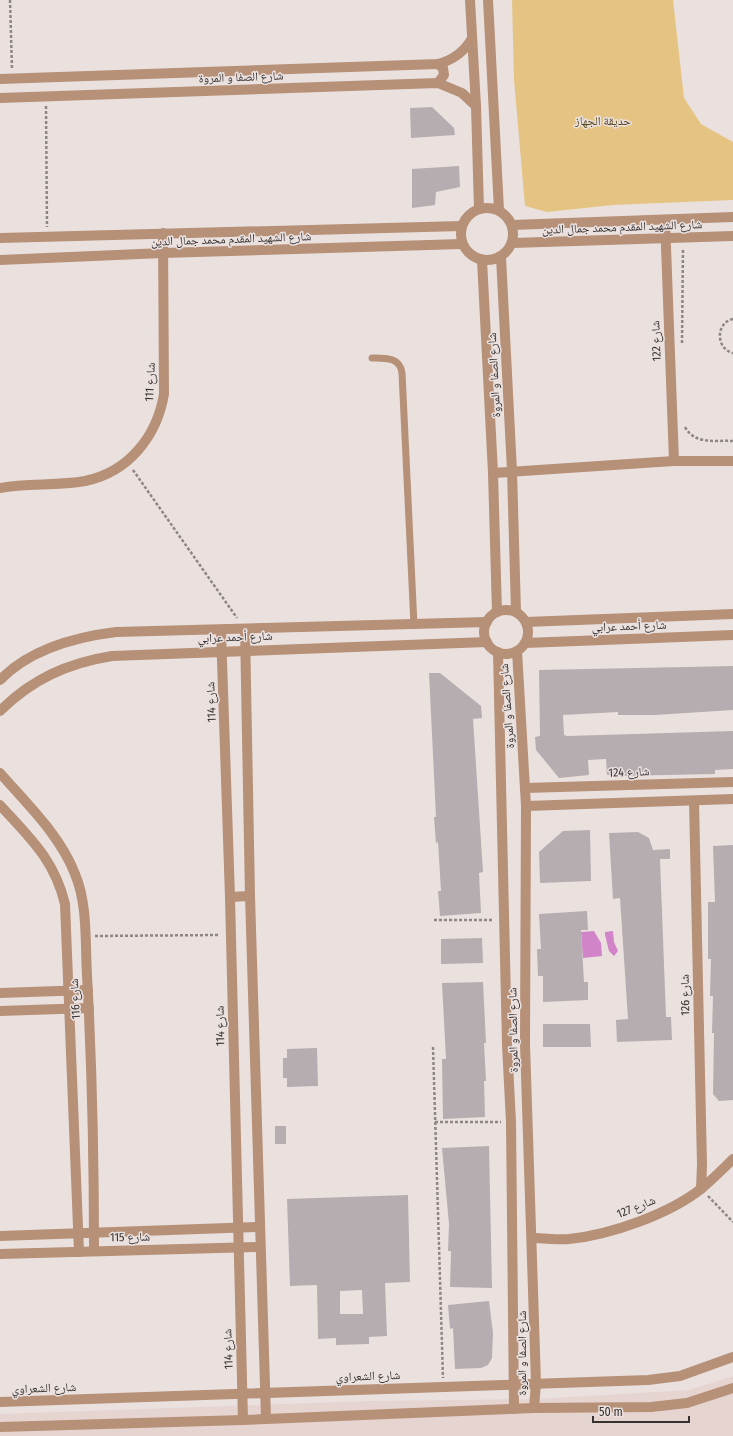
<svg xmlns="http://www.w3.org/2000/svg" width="733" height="1436" font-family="'Fira Sans Condensed','Noto Naskh Arabic',sans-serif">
<rect width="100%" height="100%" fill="#eae1df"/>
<path fill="#e6d4d1" d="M733 1376V1436H0V1414L369 1401 536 1399 689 1390Z"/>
<path fill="#e5c483" d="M512 0H673L684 98 701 124 733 142V200L613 205 547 212 525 206 514 80Z"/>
<g fill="#d184c8">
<path d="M594 931 601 943 602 956 583 958 581 932Z"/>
<path d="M613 931 614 942 618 951 614 956 609 951 605 935V932Z"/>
</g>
<g fill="#b6adb0" fill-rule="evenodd">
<path d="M432 107 454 128 455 135 411 138 410 108Z"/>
<path d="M459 166 460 187 436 192 435 205 412 208V169Z"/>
<path d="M733 666V710L655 715H618V712L563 715 564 735 567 736 733 731V769L715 770V774L619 776V775H607L606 759 588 760 589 775 559 778 536 750 535 737 540 736 539 670Z"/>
<path d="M429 673H440L481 706 482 718 473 719 483 872 479 873 481 913 440 916 438 891H441L438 842 436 843 434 817H436Z"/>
<path d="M590 830 591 881 540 883 539 852 563 831Z"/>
<path d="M638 832 649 838 653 850 670 849V859H660L666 1017H671L672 1040 617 1042 616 1020 628 1019 620 898 613 899 609 833Z"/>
<path d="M733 845V1100L719 1101 713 1094 714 1033H712L713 996H710L711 959H708V902H715L713 846Z"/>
<path d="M587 911 588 930H581L584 982H588V1000L543 1002V976H538L537 949H541L539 914Z"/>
<path d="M482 938 483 963 441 964V939Z"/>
<path d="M483 982 486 1043H484L486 1081H484L485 1117 443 1119 442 1059H446L442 983Z"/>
<path d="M543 1024H590L591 1047H543Z"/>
<path d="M317 1048 318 1086 287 1087V1078H283V1058H287V1049Z"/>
<rect x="275" y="1126" width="11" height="18"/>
<path d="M489 1146 492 1288 450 1287 451 1251H448L449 1224 442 1148Z"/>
<path d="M408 1195 410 1282 385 1283 387 1336 369 1337V1344L336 1345V1338L318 1339 317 1285 290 1286 287 1199ZM362 1290 363 1314H340V1291Z"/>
<path d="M489 1301 493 1333 492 1358 488 1365 481 1368 455 1369 453 1328 450 1329 448 1305Z"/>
</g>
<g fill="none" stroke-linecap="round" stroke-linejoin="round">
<g stroke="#8d8685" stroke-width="2.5" stroke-dasharray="3 2" stroke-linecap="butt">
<path d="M10 0 12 69"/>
<path d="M46 106 47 227"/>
<path d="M733 319C715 323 716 349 733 353"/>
<path d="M682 343 683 248"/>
<path d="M685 427C695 445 715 440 733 441"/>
<path d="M133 470 237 618"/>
<path d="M434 920H493"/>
<path d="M95 936 220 935"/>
<path d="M433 1047 443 1378"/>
<path d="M435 1122H501"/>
<path d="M708 1196 733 1222"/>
</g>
<path stroke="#b69077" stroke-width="7" d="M372 358C385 358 400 357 402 373L414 625"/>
<g stroke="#b69077" stroke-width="10">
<path d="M470 0 476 106 479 209"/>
<path d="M488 0 499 210"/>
<path d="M0 79 438 64C453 60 463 53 471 40"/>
<path d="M438 83 444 75 443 68 438 64"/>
<path d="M0 98 438 83 462 93 476 106"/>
<circle cx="487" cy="234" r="26"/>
<path d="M665 220 674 461"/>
<path d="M512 225 733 217"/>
<path d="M0 238 462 226"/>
<path d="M512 243 733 236"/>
<path d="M501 257 512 471 516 612"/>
<path d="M0 260 163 253 462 244"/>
<path d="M482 260 493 473 497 612"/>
<path d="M493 473 674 461H733"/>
<path d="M0 488C28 483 57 486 85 481 129 472 157 436 164 394L163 233"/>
<circle cx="506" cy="632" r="22"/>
<path d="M526 622 733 614"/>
<path d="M245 630 250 896 266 1418"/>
<path d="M221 631 230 897 243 1420"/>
<path d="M525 643 733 635"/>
<path d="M517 651 526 806 525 1044 536 1383 534 1408"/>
<path d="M498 652 507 1045 511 1122 514 1409"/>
<path d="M0 680C30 649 75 637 116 632L487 622"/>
<path d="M0 711C32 679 68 663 112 656L487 642"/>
<path d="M0 773C27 804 60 835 75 874 88 905 85 943 87 975 92 1067 94 1159 94 1250"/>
<path d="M525 788 733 782"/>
<path d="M694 801 702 1165 701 1189"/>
<path d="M0 805C30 838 54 859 65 904L79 1252"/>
<path d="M526 806 733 799"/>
<path d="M230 897 250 896"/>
<path d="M0 993 88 990"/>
<path d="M0 1011 89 1008"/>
<path d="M0 1236 259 1227"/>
<path d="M533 1238C545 1238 557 1240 569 1239 610 1235 670 1214 702 1188 713 1179 723 1169 733 1159"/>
<path d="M0 1254 260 1247"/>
<path d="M0 1402 648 1380 680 1376 733 1357"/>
<path d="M0 1427 243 1420 534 1408 651 1407 687 1403 733 1388"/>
</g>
</g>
<g text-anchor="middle" stroke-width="3" stroke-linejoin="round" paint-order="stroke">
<g font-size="12" fill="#363232" stroke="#eae1df">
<text transform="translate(241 77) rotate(-2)" y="4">شارع الصفا و المروة</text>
<text transform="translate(622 227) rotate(-2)" y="4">شارع الشهيد المقدم محمد جمال الدين</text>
<text transform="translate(231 239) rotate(-2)" y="4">شارع الشهيد المقدم محمد جمال الدين</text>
<text transform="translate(656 341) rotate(-92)" y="4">شارع 122</text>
<text transform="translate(494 375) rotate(-93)" y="4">شارع الصفا و المروة</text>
<text transform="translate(150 382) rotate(-87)" y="4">شارع 111</text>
<text transform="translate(629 626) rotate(-2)" y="4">شارع أحمد عرابي</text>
<text transform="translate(235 637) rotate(-2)" y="4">شارع أحمد عرابي</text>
<text transform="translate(211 702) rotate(-92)" y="4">شارع 114</text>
<text transform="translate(507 706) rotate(-94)" y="4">شارع الصفا و المروة</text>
<text transform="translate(629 772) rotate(-2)" y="4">شارع 124</text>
<text transform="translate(685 995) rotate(-91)" y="4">شارع 126</text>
<text transform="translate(75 999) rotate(-93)" y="4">شارع 116</text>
<text transform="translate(220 1026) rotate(-91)" y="4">شارع 114</text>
<text transform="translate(513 1030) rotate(-91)" y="4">شارع الصفا و المروة</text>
<text transform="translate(636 1207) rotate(-22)" y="4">شارع 127</text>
<text transform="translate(130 1237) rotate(-1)" y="4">شارع 115</text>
<text transform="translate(228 1349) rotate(-92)" y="4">شارع 114</text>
<text transform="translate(522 1353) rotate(-90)" y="4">شارع الصفا و المروة</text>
<text transform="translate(368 1376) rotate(-2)" y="4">شارع الشعراوي</text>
<text transform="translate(44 1388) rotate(-2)" y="4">شارع الشعراوي</text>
</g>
<g font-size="12" fill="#554118" stroke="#eae1df">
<text x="603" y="125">حديقة الجهاز</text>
</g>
</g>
<path d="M593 1416v6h96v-6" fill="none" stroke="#363232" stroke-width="2"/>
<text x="599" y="1416" font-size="12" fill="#363232" stroke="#eae1df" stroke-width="3" paint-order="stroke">50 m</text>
</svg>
